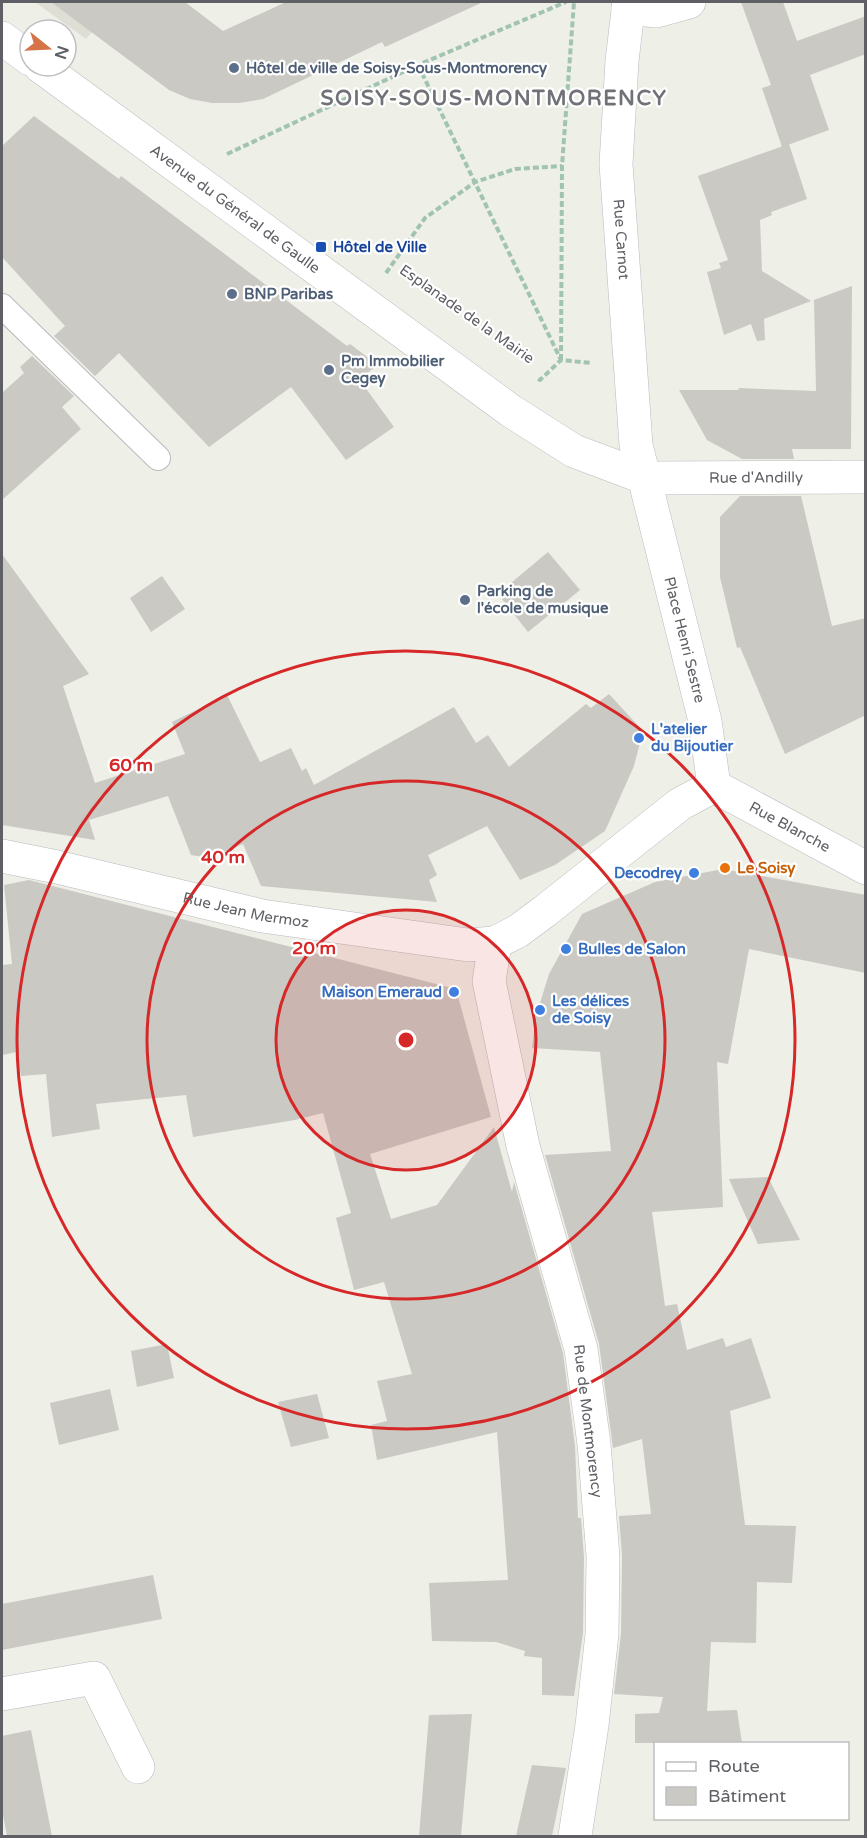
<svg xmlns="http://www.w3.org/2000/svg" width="867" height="1838" font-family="'Varela Round',sans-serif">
<rect width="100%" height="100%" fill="#eeefe7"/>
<path fill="#deded5" d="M35 2H117L86 39Z"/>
<g fill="#cac9c3">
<path d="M51 2H185L223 31 286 2H483L385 47 382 42 263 99 239 103H212L190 99 169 90Z"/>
<path d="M741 2H783L797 41 866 16V54L810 75 829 130 782 147 762 88 771 85Z"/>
<path d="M34 116 119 179 121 176 347 346 350 344 378 365 359 379 394 427 346 460 291 387 209 447 119 353 95 376 54 336 65 326 2 257V146Z"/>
<path d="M789 144 807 199 771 212 772 215 760 220 762 271 811 301 764 319 765 340 757 341 751 324 724 335 707 272 721 268 719 263 728 260 698 176Z"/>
<path d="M852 286 851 449H792L794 459H742L707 440 679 390H739L738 388 816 391 814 300Z"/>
<path d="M32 356 74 396 62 407 81 429 2 500V393L24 373 20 367Z"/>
<path d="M740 496H801L832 626 866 618V715L785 754 740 647 737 648 720 577V517Z"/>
<path d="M548 552 580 590 528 632 498 594Z"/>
<path d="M2 554 89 674 63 686 95 783 185 754 172 722 227 695 260 762 291 748 302 771 306 768 314 785 454 707 476 743 488 735 509 767 586 704 591 708 609 694 643 731 634 766 605 831 555 865 520 880 487 826 428 855 437 875 429 880 437 902 261 886 243 844 210 858 191 855 168 796 89 820 95 840 2 825Z"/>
<path d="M162 576 185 609 151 632 130 598Z"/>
<path d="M723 869 866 895V973L749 949 728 1064 717 1062 723 1207 652 1212 665 1306 677 1304 687 1350 723 1338 726 1347 751 1338 771 1398 730 1411 745 1525 796 1526 792 1583 757 1582 756 1643 711 1642 707 1711 737 1710 742 1743H635V1714L659 1713 663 1697 614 1694 621 1634 622 1556 619 1516 651 1514 642 1439 613 1448 599 1344 545 1155 611 1151 600 1052 532 1048 536 1016 549 974 582 914 655 882Z"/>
<path d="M29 880 456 989 491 1117 370 1154 391 1219 437 1205 494 1127 512 1192 514 1182 563 1353 575 1446 578 1518H581L584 1557 583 1633 574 1696 542 1695V1658L524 1656 525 1651 496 1642 432 1641 429 1583 508 1580 497 1432 377 1460 371 1425 387 1421 377 1381 412 1374 384 1282 354 1290 336 1218 351 1213 323 1113 295 1120 193 1137 186 1095 96 1104 100 1129 52 1137 46 1074 21 1076 17 1052 2 1055V965L12 964 4 885Z"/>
<path d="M768 1177 777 1195 800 1240 758 1244 729 1179Z"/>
<path d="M167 1344 174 1378 137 1387 131 1351Z"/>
<path d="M110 1389 119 1430 59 1445 50 1403Z"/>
<path d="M317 1394 329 1438 291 1447 278 1402Z"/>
<path d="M153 1575 162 1619 2 1650V1604Z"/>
<path d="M472 1714 461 1836H419L429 1715Z"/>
<path d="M31 1730 52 1836H7L2 1810V1736Z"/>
<path d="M532 1765 566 1768 552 1836H516Z"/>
</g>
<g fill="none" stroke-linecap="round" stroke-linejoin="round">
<g stroke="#b9babf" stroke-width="26">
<path id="service" d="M2 306 158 458"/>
</g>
<g stroke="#b9babf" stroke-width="34">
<g id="minor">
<path d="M628 8 656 11 689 2"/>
<path d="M2 38 30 59"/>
<path id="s1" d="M40 66 511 411 574 451 646 478"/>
<path id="s2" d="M2 856 57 867 262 916 468 945 495 943"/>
<path d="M2 1694 94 1678 138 1767"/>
</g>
</g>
<g stroke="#b9babf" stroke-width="34">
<g id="tertiary">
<path id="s3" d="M629 2 622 61 616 164 636 445 705 721 714 786"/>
<path id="s4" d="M646 478 866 477"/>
<path id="s5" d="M714 786 866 868"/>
<path d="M575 1836 592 1725 602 1634 603 1556 594 1444 581 1349 523 1146 489 981 495 943 518 931 545 911 680 804 714 786"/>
</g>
</g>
<g stroke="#a1c3b2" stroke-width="4" stroke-dasharray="6 3" stroke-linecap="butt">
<path d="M418 65 561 360"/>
<path d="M227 154 418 65 566 2"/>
<path d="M386 273 425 218 475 182 515 169 562 166"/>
<path d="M561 360 562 166 574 2"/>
<path d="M538 379 540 380 561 360 591 363"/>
</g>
<use href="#service" stroke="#fff" stroke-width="24"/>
<use href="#minor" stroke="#fff" stroke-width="33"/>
<use href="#tertiary" stroke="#fff" stroke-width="33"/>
</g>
<circle cx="406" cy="1040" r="130" fill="#d62828" fill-opacity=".12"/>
<g fill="none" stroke="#d62828" stroke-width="3">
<circle cx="406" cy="1040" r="130"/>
<circle cx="406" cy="1040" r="259"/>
<circle cx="406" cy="1040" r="389"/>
</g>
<g fill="#5c6f8a" stroke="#fff" stroke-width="2">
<circle cx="234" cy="68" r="6"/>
<circle cx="232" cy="294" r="6"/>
<circle cx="329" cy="370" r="6"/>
<circle cx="465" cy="600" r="6"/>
</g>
<rect fill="#1a4fb4" stroke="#fff" stroke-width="2" x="315" y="241" width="12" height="12" rx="3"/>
<g fill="#3f7fe0" stroke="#fff" stroke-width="2">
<circle cx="639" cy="738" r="6"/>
<circle cx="694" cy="873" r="6"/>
<circle cx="566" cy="949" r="6"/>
<circle cx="454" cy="992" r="6"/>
<circle cx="540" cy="1010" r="6"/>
</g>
<circle fill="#e8710a" stroke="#fff" stroke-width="2" cx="725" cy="868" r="6"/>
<g text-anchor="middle" stroke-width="4.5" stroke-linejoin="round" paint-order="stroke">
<g font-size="15" font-weight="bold" fill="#4e5e75" stroke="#fff" text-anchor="start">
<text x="246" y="73">Hôtel de ville de Soisy-Sous-Montmorency</text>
<text x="244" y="299">BNP Paribas</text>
<text x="341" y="366">Pm Immobilier<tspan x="341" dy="17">Cegey</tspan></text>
<text x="477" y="596">Parking de<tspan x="477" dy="17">l'école de musique</tspan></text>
</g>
<g font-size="15" fill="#5e6065" stroke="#fff">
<text dy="5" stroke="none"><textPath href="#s1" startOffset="242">Avenue du Général de Gaulle</textPath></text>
<text dy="5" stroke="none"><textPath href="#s3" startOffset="238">Rue Carnot</textPath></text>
<text transform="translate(467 314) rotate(35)" y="5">Esplanade de la Mairie</text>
<text dy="5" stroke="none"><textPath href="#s4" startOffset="110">Rue d'Andilly</textPath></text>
<text dy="5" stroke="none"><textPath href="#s3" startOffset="645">Place Henri Sestre</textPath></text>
<text dy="5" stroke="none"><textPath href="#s5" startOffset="86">Rue Blanche</textPath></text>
<text dy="5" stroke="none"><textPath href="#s2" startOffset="250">Rue Jean Mermoz</textPath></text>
<text transform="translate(588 1421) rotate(83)" y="5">Rue de Montmorency</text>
</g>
<g font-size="15" font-weight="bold" fill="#164399" stroke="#fff" text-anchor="start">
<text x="333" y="252">Hôtel de Ville</text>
</g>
<g font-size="15" font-weight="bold" fill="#366cbe" stroke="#fff" text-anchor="start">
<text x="651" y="734">L'atelier<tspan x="651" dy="17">du Bijoutier</tspan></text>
<text x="682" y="878" text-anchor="end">Decodrey</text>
<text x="578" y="954">Bulles de Salon</text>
<text x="442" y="997" text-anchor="end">Maison Emeraud</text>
<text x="552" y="1006">Les délices<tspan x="552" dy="17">de Soisy</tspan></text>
</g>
<g font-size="15" font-weight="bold" fill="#c56008" stroke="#fff" text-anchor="start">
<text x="737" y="873">Le Soisy</text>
</g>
<g font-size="21" font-weight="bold" letter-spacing="1.5" fill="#707277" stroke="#fff">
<text x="494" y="105">SOISY-SOUS-MONTMORENCY</text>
</g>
</g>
<circle cx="406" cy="1040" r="9" fill="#d62828" stroke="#fff" stroke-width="3"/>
<g font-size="18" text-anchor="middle" font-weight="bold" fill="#d62828" stroke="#fff" stroke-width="4.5" stroke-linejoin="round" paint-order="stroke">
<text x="131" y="771">60 m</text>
<text x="223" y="863">40 m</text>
<text x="314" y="954">20 m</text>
</g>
<rect width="867" height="1838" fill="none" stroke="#5e6065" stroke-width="6"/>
<rect x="654" y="1742" width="195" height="78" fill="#ffffff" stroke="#bfbfc1" stroke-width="1.5"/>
<rect x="666" y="1762" width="30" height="9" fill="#ffffff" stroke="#bfbfc1" stroke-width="1.5"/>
<text x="708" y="1772" font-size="18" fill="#5e6065">Route</text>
<rect x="666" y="1787" width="30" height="18" fill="#cac9c3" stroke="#bfbfc1" stroke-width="1.5"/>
<text x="708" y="1802" font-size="18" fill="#5e6065">Bâtiment</text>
<g transform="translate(48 48) rotate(108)"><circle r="28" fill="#ffffff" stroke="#bfbfc1" stroke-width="1.5"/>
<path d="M0-4.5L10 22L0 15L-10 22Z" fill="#d47448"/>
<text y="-9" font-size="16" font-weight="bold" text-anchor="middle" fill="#5e6065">N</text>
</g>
</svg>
